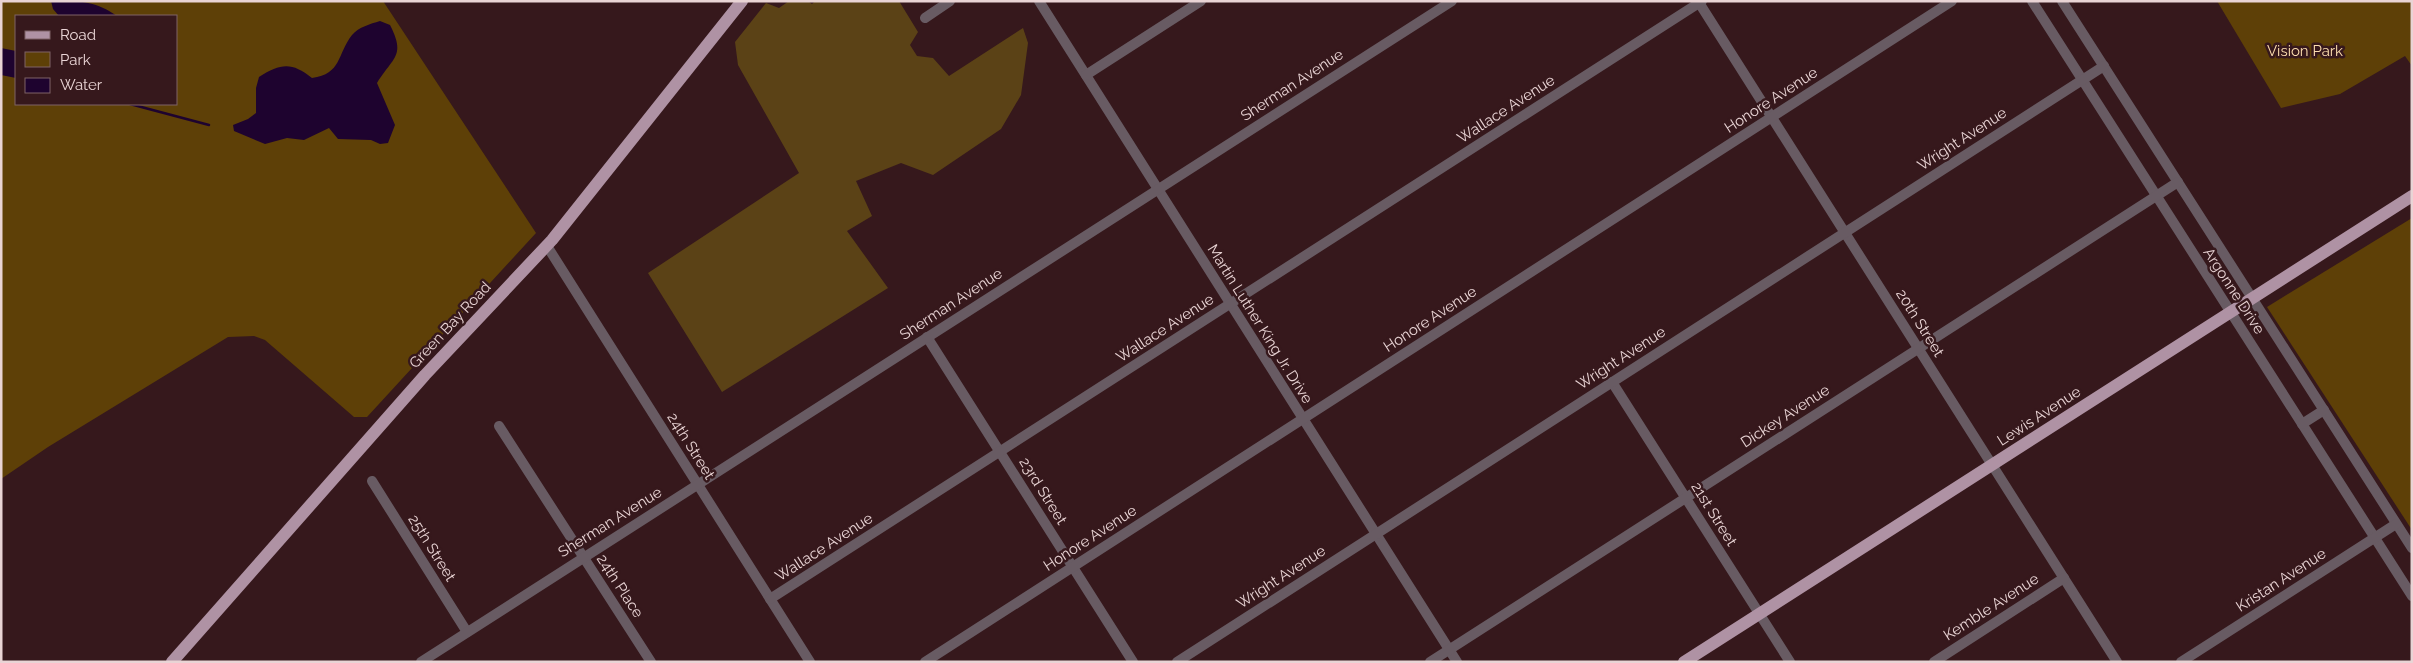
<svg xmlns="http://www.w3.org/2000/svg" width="2413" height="663" font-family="Raleway,sans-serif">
<rect width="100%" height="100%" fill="#36181c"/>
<g fill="#5e4007" fill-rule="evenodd">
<path d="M1 1H383L536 233 367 417H354L265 340 254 336 228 337 48 447 1 479ZM16 16H176V104H16Z"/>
<path d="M2217 1H2412V66L2405 56 2340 94 2281 108Z"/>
<path d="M2412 218V530L2267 307Z"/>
</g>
<path fill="#5b4216" d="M789 1H808L812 4 815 1H899L918 32 910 45 917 56 933 58 949 76 1023 28 1028 43 1021 95 1001 129 933 175 901 163 856 181 872 216 847 231 888 288 722 392 648 273 799 173 738 65 735 42 766 3 779 8Z"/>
<g fill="#1e032f">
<path d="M51 1C79 1 94 0 117 16H59L53 9Z"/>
<path d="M380 21 390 25C406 56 393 57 377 83L395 125 388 143 380 144 371 140 338 139 329 128 304 140 287 138 265 144 234 131 233 125 248 119 256 113V88L259 77C281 63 292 62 312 78 342 74 337 54 352 35 359 27 370 24 380 21Z"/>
<path d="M1 48 16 51V78L1 75Z"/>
</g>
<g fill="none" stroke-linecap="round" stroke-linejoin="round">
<path stroke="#1e032f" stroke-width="2.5" d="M130 104 209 125"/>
<g stroke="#685b63" stroke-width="10">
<path d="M1039 1 1457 662"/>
<path d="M1698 1 2117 662"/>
<path d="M2032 1 2412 596"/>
<path d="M2062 1 2412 548"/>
<path d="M925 18 950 1"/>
<path d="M1086 75 1201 1"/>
<path d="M547 246 810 662"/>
<path d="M927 337 1133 662"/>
<path d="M1612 382 1790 662"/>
<path d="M2302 424 2324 410"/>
<path d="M499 426 651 662"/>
<path d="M372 481 467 632"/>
<path d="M770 599 1702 1"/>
<path d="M421 662 1452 1"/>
<path d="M925 662 1952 1"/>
<path d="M1177 662 2104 66"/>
<path d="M1430 662 2178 182"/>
<path d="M1934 662 2064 578"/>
<path d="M2181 662 2396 524"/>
</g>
<g stroke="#af92a4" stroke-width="12">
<path d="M172 662 425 375 552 240 742 1"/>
<path d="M1684 662 2412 196"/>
</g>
</g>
<g text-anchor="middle" stroke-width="5" stroke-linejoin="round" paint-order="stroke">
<g font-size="15" fill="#fddeaf" stroke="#36181c">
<text x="2305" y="56">Vision Park</text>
</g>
<g font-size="15" fill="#e9d4d5" stroke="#36181c">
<text transform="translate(1292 85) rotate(-33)" y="5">Sherman Avenue</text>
<text transform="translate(1771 100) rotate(-33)" y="5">Honore Avenue</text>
<text transform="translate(1506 109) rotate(-33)" y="5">Wallace Avenue</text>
<text transform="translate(1962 139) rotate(-33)" y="5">Wright Avenue</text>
<text transform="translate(2234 291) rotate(57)" y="5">Argonne Drive</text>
<text transform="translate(951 304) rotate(-33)" y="5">Sherman Avenue</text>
<text transform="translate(1430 319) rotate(-33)" y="5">Honore Avenue</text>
<text transform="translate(1920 323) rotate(58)" y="5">20th Street</text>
<text transform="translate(1260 324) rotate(58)" y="5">Martin Luther King Jr. Drive</text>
<text transform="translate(450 325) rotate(-47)" y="5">Green Bay Road</text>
<text transform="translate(1165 328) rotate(-33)" y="5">Wallace Avenue</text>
<text transform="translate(1621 358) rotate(-33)" y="5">Wright Avenue</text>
<text transform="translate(1785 416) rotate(-33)" y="5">Dickey Avenue</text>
<text transform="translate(2039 416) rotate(-33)" y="5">Lewis Avenue</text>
<text transform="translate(691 446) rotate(58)" y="5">24th Street</text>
<text transform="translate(1043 491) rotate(58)" y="5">23rd Street</text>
<text transform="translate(1714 514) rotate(58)" y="5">21st Street</text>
<text transform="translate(610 522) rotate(-32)" y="5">Sherman Avenue</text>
<text transform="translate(1090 538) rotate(-33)" y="5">Honore Avenue</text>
<text transform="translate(824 547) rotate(-33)" y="5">Wallace Avenue</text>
<text transform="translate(432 548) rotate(58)" y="5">25th Street</text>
<text transform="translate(1281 577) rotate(-33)" y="5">Wright Avenue</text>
<text transform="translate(2281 580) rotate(-33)" y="5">Kristan Avenue</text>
<text transform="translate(620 586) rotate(57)" y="5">24th Place</text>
<text transform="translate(1991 607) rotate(-33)" y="5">Kemble Avenue</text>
</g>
</g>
<rect width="2413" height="663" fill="none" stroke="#e9d4d5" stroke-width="5"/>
<rect x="15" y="15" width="162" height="90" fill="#36181c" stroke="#7e6366"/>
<rect x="25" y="31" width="25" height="8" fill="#af92a4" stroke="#7e6366"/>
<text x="60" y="40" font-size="15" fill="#e9d4d5">Road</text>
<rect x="25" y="52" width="25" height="15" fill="#5e4007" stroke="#7e6366"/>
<text x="60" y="65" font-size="15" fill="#e9d4d5">Park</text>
<rect x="25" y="78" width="25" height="15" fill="#1e032f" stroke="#7e6366"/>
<text x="60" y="90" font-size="15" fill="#e9d4d5">Water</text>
</svg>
